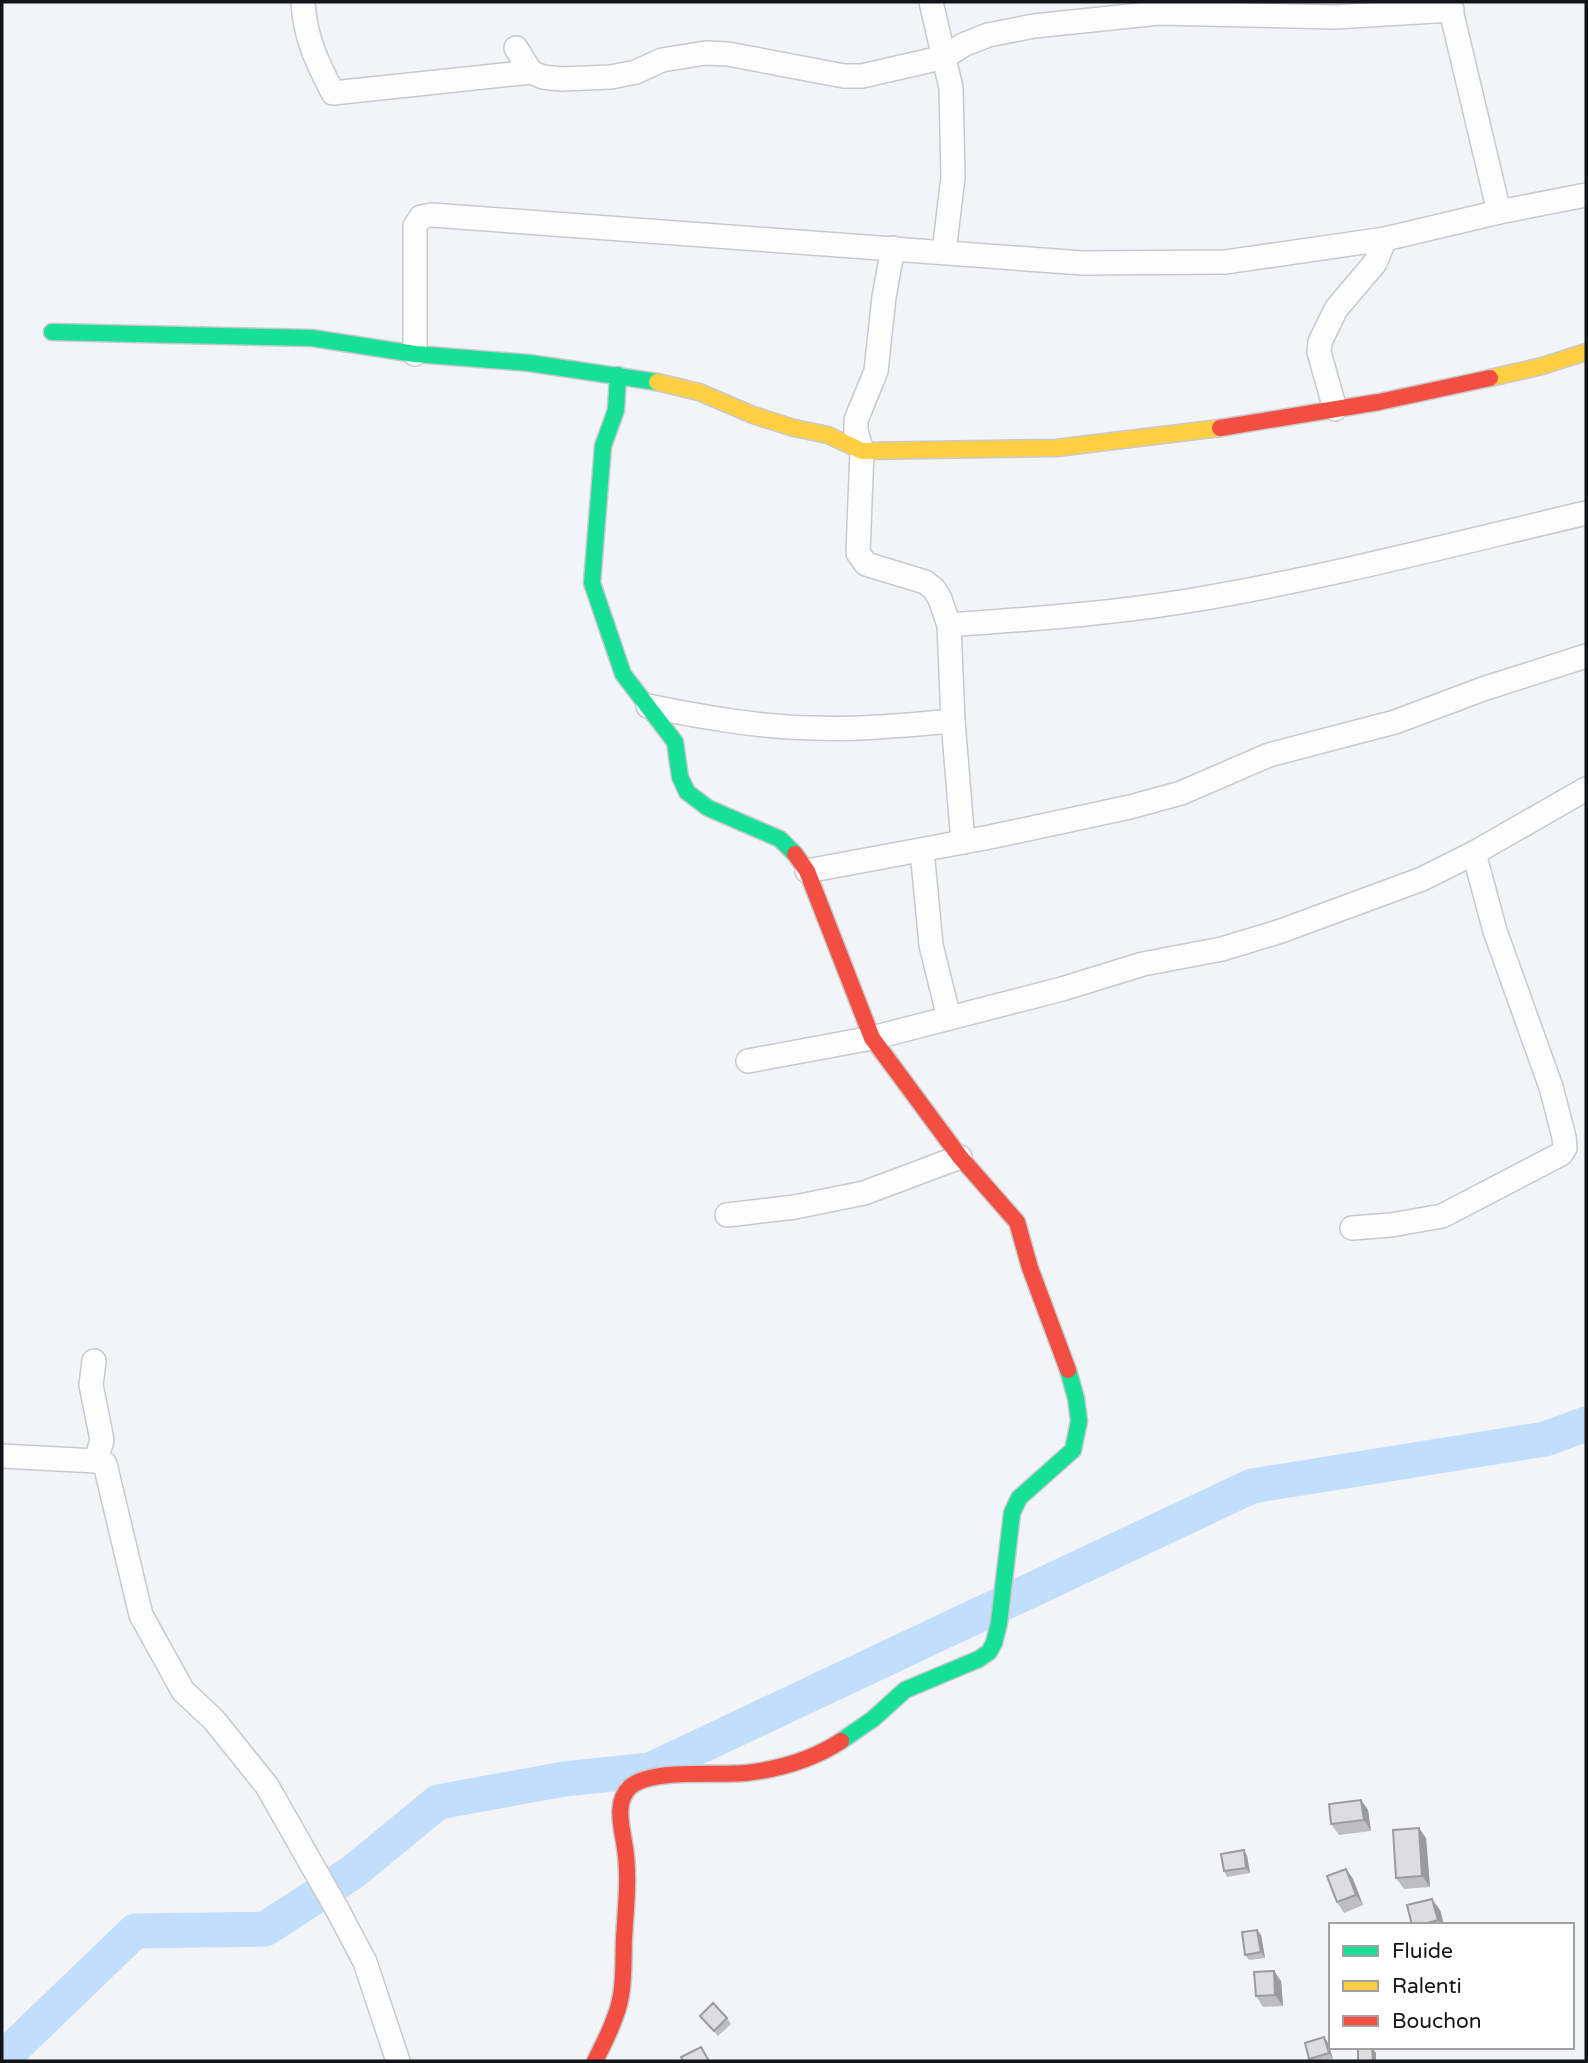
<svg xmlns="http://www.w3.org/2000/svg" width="1588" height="2063" font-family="'Varela Round',sans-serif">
<rect width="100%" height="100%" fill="#f3f4f8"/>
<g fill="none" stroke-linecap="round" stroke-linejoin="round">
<path stroke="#c1defc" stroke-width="35" d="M2 2059 135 1931 265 1929 353 1872 438 1802 564 1779 650 1770 1252 1486 1545 1439 1586 1424"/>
<g stroke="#c8c9cc" stroke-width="26">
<g id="street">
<path d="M303 2C305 38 317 62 333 93L531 72"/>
<path d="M931 2 951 88 953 177 944 252"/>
<path d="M1449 2 1499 212"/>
<path d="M516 48 531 72 543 77 561 79 611 77 636 72 662 60 706 53 728 54 844 76H862L945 57 963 45 988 35 1034 26 1159 13 1335 17 1452 10"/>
<path d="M893 248 884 297 876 371 856 420V431L862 451 858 553 866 564 925 582 934 589 940 599 949 625 953 721 963 842"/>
<path d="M415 354V226L421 217 432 215 1082 263 1225 262 1385 239 1499 212 1586 195"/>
<path d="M1335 409 1319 352 1320 342 1336 309 1375 263 1385 239"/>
<path d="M949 625C1029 619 1108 614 1187 601 1321 579 1454 544 1586 513"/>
<path d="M648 706C702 717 758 727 813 728 860 730 907 725 953 721"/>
<path d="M922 850 931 945 949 1018"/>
<path d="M807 871 990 837 1130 807 1181 793 1269 755 1395 722 1483 689 1586 656"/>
<path d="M748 1061 872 1038 1062 989 1143 964 1222 949 1281 931 1422 879 1474 853 1586 789"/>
<path d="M727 1215 795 1207 864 1193 960 1157"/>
<path d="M1352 1228 1391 1225 1442 1216 1561 1154 1565 1148 1564 1137 1551 1087 1495 931 1474 853"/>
<path d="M94 1361 91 1385 102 1440 96 1461"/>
<path d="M2 1456 96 1461 105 1464 141 1615 183 1691 214 1720 267 1786 337 1909 365 1962 398 2061"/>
</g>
</g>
<g stroke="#c8c9cc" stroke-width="19">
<g id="fast">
<path d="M52 332 312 338 415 354 529 363 657 382"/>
<path d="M618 375 616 410 603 446 592 583 623 674 675 742 680 777 687 792 708 808 780 839 795 854"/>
<path d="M841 1741 873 1719 905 1690 979 1659 989 1652 994 1643 999 1623 1012 1513 1019 1498 1073 1450 1079 1421 1076 1398 1068 1370"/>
</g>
</g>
<g stroke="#c8c9cc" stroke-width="19">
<g id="slow">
<path d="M1490 378 1542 366 1586 352"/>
<path d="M657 382 699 392 753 415 794 428 828 435 862 451 1056 448 1220 428"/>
</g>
</g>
<g stroke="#c8c9cc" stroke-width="19">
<g id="jam">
<path d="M1220 428 1379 402 1490 378"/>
<path d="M795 854 807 871 872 1038 960 1157 1017 1222 1030 1268 1068 1370"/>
<path d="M595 2061C602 2047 610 2032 615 2017 625 1993 623 1964 624 1938 626 1906 630 1874 624 1842 621 1824 615 1801 630 1787 652 1768 717 1776 746 1773 780 1769 812 1760 841 1741"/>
</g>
</g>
<use href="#street" stroke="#fdfdfe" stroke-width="23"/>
<use href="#fast" stroke="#16e098" stroke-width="16"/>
<use href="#slow" stroke="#ffcf43" stroke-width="16"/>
<use href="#jam" stroke="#f24e42" stroke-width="16"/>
</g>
<g fill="#bebdc0">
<path d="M1361 1800 1368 1810 1371 1831 1339 1835 1331 1824Z"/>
<path d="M1426 1838 1430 1887 1404 1889 1396 1878Z"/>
<path d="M1244 1850 1247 1856 1250 1873 1227 1877 1224 1871Z"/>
<path d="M1346 1869 1353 1879 1363 1905 1344 1913 1337 1902Z"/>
<path d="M1440 1910 1444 1925H1412Z"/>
<path d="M1261 1935 1265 1958 1249 1960 1245 1955Z"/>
<path d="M1281 1981 1283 2006 1263 2007 1256 1996Z"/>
<path d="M700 2016 727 2018 731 2024 718 2036Z"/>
<path d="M1324 2037 1328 2043 1333 2059 1323 2061H1311L1309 2059Z"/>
</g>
<g fill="#9b9a9c">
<path d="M1361 1800 1368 1810 1371 1831 1364 1820Z"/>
<path d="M1419 1828 1426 1838 1430 1887 1422 1876Z"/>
<path d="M1244 1850 1247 1856 1250 1873 1246 1868Z"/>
<path d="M1346 1869 1353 1879 1363 1905 1356 1895Z"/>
<path d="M1432 1899 1440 1910 1444 1925H1441L1438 1920Z"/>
<path d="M1257 1930 1261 1935 1265 1958 1261 1952Z"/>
<path d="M1274 1971 1281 1981 1283 2006 1275 1995Z"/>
<path d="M1324 2037 1328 2043 1333 2059 1329 2053Z"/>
<path d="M1372 2047 1376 2053V2061H1373Z"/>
</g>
<g fill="#dddcdf" stroke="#9b9a9c" stroke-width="2">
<path d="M1361 1800 1364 1820 1331 1824 1329 1804Z"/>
<path d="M1419 1828 1422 1876 1396 1878 1393 1830Z"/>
<path d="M1244 1850 1246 1868 1224 1871 1221 1854Z"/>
<path d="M1346 1869 1356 1895 1337 1902 1327 1876Z"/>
<path d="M1432 1899 1438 1920 1421 1925H1412L1407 1905Z"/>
<path d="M1257 1930 1261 1952 1245 1955 1242 1932Z"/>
<path d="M1274 1971 1275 1995 1256 1996 1254 1972Z"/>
<path d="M713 2003 727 2018 714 2031 700 2016Z"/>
<path d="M1324 2037 1329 2053 1309 2059 1305 2043Z"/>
<path d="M701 2047 709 2061H683L681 2057Z"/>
<path d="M1372 2047 1373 2061H1358V2048Z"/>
</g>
<rect width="1588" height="2063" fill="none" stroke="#131417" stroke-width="7"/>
<rect x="1329" y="1923" width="245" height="126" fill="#ffffff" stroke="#a1a1a2" stroke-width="2"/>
<rect x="1343" y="1946" width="35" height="10" fill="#16e098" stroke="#a1a1a2" stroke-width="2"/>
<text x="1392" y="1958" font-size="21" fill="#131417">Fluide</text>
<rect x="1343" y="1981" width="35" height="10" fill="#ffcf43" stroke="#a1a1a2" stroke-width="2"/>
<text x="1392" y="1993" font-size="21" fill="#131417">Ralenti</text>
<rect x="1343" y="2016" width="35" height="10" fill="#f24e42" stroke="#a1a1a2" stroke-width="2"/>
<text x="1392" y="2028" font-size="21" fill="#131417">Bouchon</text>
</svg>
